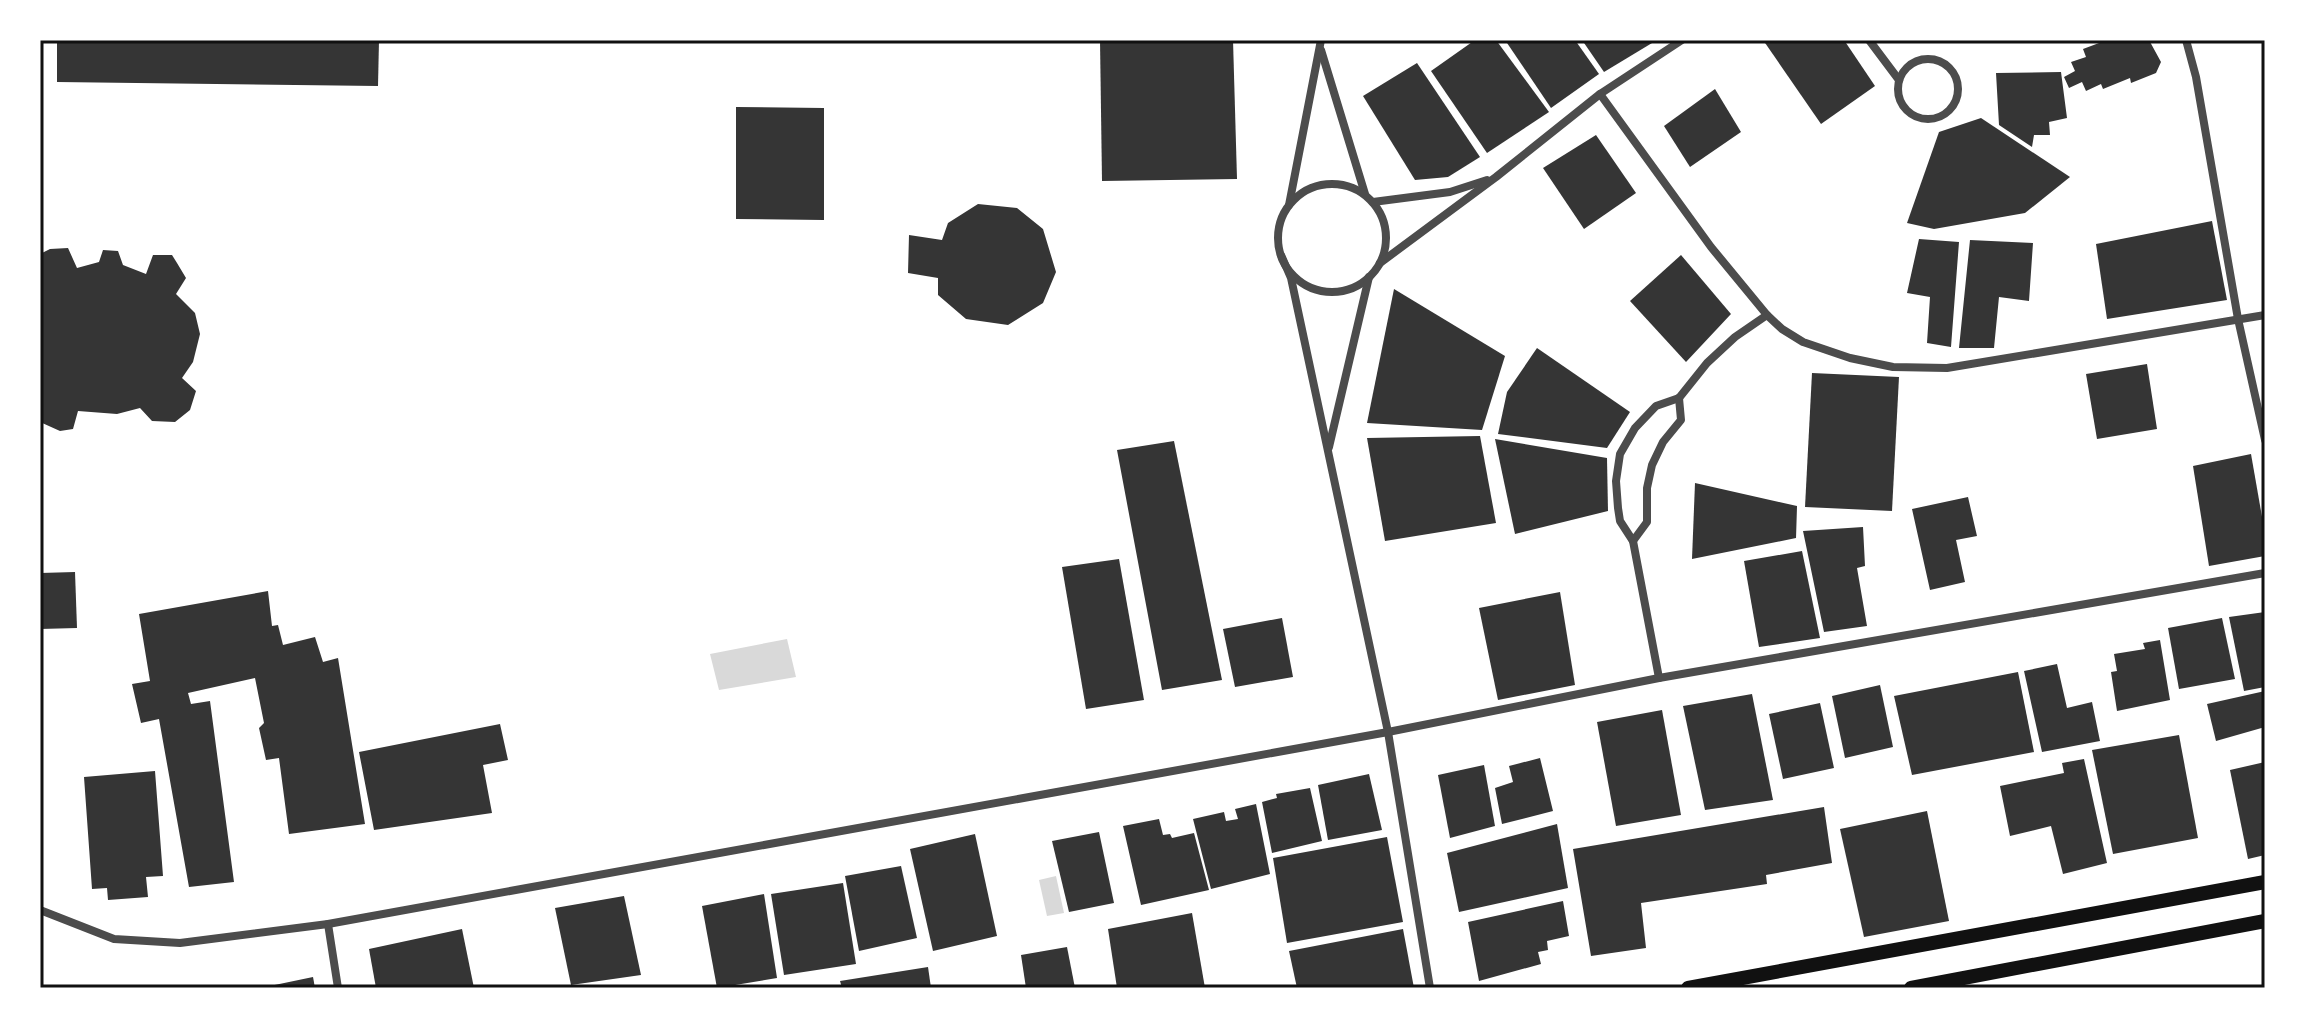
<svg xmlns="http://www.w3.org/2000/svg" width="2305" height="1028" font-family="'Noto Sans',sans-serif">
<rect width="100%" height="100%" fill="#fff"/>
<g fill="#d9d9d9">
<path d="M787 639 796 677 719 690 710 654Z"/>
<path d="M1056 876 1064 913 1047 916 1039 880Z"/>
</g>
<g fill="#353535">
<path d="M57 40H379L378 86 57 82Z"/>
<path d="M1100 40H1233L1237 179 1102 181Z"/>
<path d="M1475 40H1496L1549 112 1487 153 1431 71Z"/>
<path d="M1505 40H1575L1599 74 1551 108Z"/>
<path d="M1582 40H1657L1604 72Z"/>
<path d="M1763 40H1844L1875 86 1821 124Z"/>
<path d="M2097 40H2149L2161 62 2156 73 2131 83 2130 78 2103 89 2101 84 2086 91 2082 82 2069 88 2064 77 2075 71 2071 62 2086 57 2083 49 2099 43Z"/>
<path d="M1417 63 1480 157 1448 177 1415 180 1363 96Z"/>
<path d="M2061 72 2067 118 2049 122 2050 135H2034L2032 147 1999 125 1996 73Z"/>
<path d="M1715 89 1741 132 1690 167 1664 126Z"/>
<path d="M736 107 824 108V220L736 219Z"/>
<path d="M1981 118 2070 177 2025 213 1934 229 1907 223 1939 132Z"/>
<path d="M1596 135 1636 193 1584 229 1543 168Z"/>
<path d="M978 204 1017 208 1043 229 1056 272 1043 303 1008 325 966 319 938 295V278L908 273 909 235 942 240 948 223Z"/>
<path d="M2212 221 2227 300 2107 319 2096 244Z"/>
<path d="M1919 239 1959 242 1951 347 1927 343 1930 297 1907 293Z"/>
<path d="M1970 240 2033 243 2029 301 1999 297 1994 348H1959Z"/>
<path d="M68 248 77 268 99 262 103 250 118 251 123 265 146 274 153 255H172L177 263 186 278 176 294 195 313 200 334 193 362 182 378 196 391 190 410 175 422 152 421 140 408 117 414 78 411 73 429 60 431 40 422V254L50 249Z"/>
<path d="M1681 255 1731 314 1686 362 1630 301Z"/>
<path d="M1394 289 1505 356 1482 430 1367 423Z"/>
<path d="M1537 348 1630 412 1607 448 1498 434 1507 392Z"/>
<path d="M2147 364 2157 429 2097 439 2086 374Z"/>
<path d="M1812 373 1899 377 1892 511 1805 507Z"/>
<path d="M1480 436 1496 523 1385 541 1367 438Z"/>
<path d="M1495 439 1607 458 1608 511 1515 534Z"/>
<path d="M1174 441 1222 680 1162 690 1117 450Z"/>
<path d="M2251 454 2265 534V556L2209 566 2193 466Z"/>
<path d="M1695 483 1797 506 1796 538 1692 559Z"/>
<path d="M1968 497 1977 536 1956 540 1965 582 1930 590 1912 509Z"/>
<path d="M1863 527 1865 566 1857 568 1867 626 1824 632 1803 531Z"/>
<path d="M1802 551 1820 638 1759 647 1744 561Z"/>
<path d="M1119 559 1144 700 1086 709 1062 567Z"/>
<path d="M75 572 77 628 40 629V573Z"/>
<path d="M268 591 272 626 278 625 283 645 315 637 323 662 338 658 365 824 289 834 279 758 266 760 259 728 264 723 255 678 188 693 191 704 210 701 234 882 189 887 159 719 141 723 132 684 150 681 139 614Z"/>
<path d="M1560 592 1575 685 1498 700 1479 608Z"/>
<path d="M2265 612V687L2244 691 2229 617Z"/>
<path d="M1282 618 1293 677 1235 687 1223 629Z"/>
<path d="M2222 618 2235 679 2179 689 2168 628Z"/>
<path d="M2160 640 2170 700 2117 711 2111 672 2117 671 2114 654 2145 649 2143 643Z"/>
<path d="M2057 664 2067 708 2092 702 2100 741 2042 752 2024 671Z"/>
<path d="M2018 672 2034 752 1912 775 1894 696Z"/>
<path d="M1880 685 1893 747 1845 758 1832 696Z"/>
<path d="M2265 691V727L2216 741 2207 704Z"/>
<path d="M1752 694 1773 800 1705 810 1683 706Z"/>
<path d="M1820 703 1834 768 1783 779 1769 714Z"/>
<path d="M1662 710 1681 815 1616 826 1597 722Z"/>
<path d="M500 724 508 760 483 765 492 813 374 830 359 752Z"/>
<path d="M2179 735 2198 838 2113 854 2092 750Z"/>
<path d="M1540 758 1553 811 1502 824 1495 788 1513 782 1509 766Z"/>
<path d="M2084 759 2107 863 2063 874 2051 826 2010 836 2000 786 2064 773 2062 763Z"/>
<path d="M2265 762V855L2248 859 2230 770Z"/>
<path d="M1484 765 1495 826 1450 838 1438 775Z"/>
<path d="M155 771 163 876 146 877 148 897 108 900 107 888 92 889 84 777Z"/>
<path d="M1369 774 1382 830 1328 840 1318 785Z"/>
<path d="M1310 788 1322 841 1272 853 1262 802 1277 798 1276 794Z"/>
<path d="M1256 804 1270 874 1211 889 1193 819 1224 812 1226 821 1238 819 1235 809Z"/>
<path d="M1824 807 1832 863 1766 875 1767 884 1641 903 1646 948 1591 956 1573 849Z"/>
<path d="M1927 811 1949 921 1864 937 1840 829Z"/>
<path d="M1159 819 1163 835 1170 834 1172 838 1194 833 1209 890 1141 905 1123 826Z"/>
<path d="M1557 824 1568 888 1459 912 1447 853Z"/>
<path d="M1099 832 1114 903 1069 912 1052 841Z"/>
<path d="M975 834 997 936 933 951 910 849Z"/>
<path d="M1387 837 1403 922 1287 943 1273 858Z"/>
<path d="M901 866 917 938 859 951 845 876Z"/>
<path d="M843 883 856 964 784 975 771 894Z"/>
<path d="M764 894 777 978 717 988 702 906Z"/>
<path d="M624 896 641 975 571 985 555 908Z"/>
<path d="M1563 901 1569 936 1547 941 1548 950 1538 952 1541 964 1479 981 1468 922Z"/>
<path d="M1192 913 1205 988H1117L1108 929Z"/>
<path d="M462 929 474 988H376L369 949Z"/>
<path d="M1403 929 1414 988H1297L1289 951Z"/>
<path d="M1067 947 1075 988H1026L1021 955Z"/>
<path d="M928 967 931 988H842L840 981Z"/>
<path d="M313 977 315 988H265V987Z"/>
</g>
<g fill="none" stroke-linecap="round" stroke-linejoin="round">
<g stroke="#4c4c4c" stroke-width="8">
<path d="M1869 40 1899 80"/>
<path d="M2186 40 2196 77 2238 319 2265 440"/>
<path d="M1321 50 1365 194"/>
<circle cx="1928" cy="89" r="30"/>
<path d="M1600 94 1711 247 1767 315 1782 329 1803 342 1850 358 1893 367 1947 368 2265 315"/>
<circle cx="1332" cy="238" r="54"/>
<path d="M1373 202 1450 192 1487 180"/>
<path d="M1289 205 1321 40"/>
<path d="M1281 255 1291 278 1388 732 1430 988"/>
<path d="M1380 263 1496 177 1600 94 1682 40"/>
<path d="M1329 447 1369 277"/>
<path d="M1633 541 1647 522V488L1652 465 1663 442 1681 420 1679 398"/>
<path d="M1659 678 1633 541 1620 521 1618 508 1616 481 1620 454 1635 428 1656 406 1679 398 1707 363 1735 337 1767 315"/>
<path d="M40 910 114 939 180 943 328 924 1388 732 1659 678 2265 573"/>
<path d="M328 924 338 988"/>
</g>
<g stroke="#111" stroke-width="14">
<path d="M1688 988 2265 882"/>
<path d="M1911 988 2265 921"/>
</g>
</g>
<rect width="2305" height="1028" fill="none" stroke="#ffffff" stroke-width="84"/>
<rect x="42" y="42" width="2221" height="944" fill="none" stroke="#111" stroke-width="3"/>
</svg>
